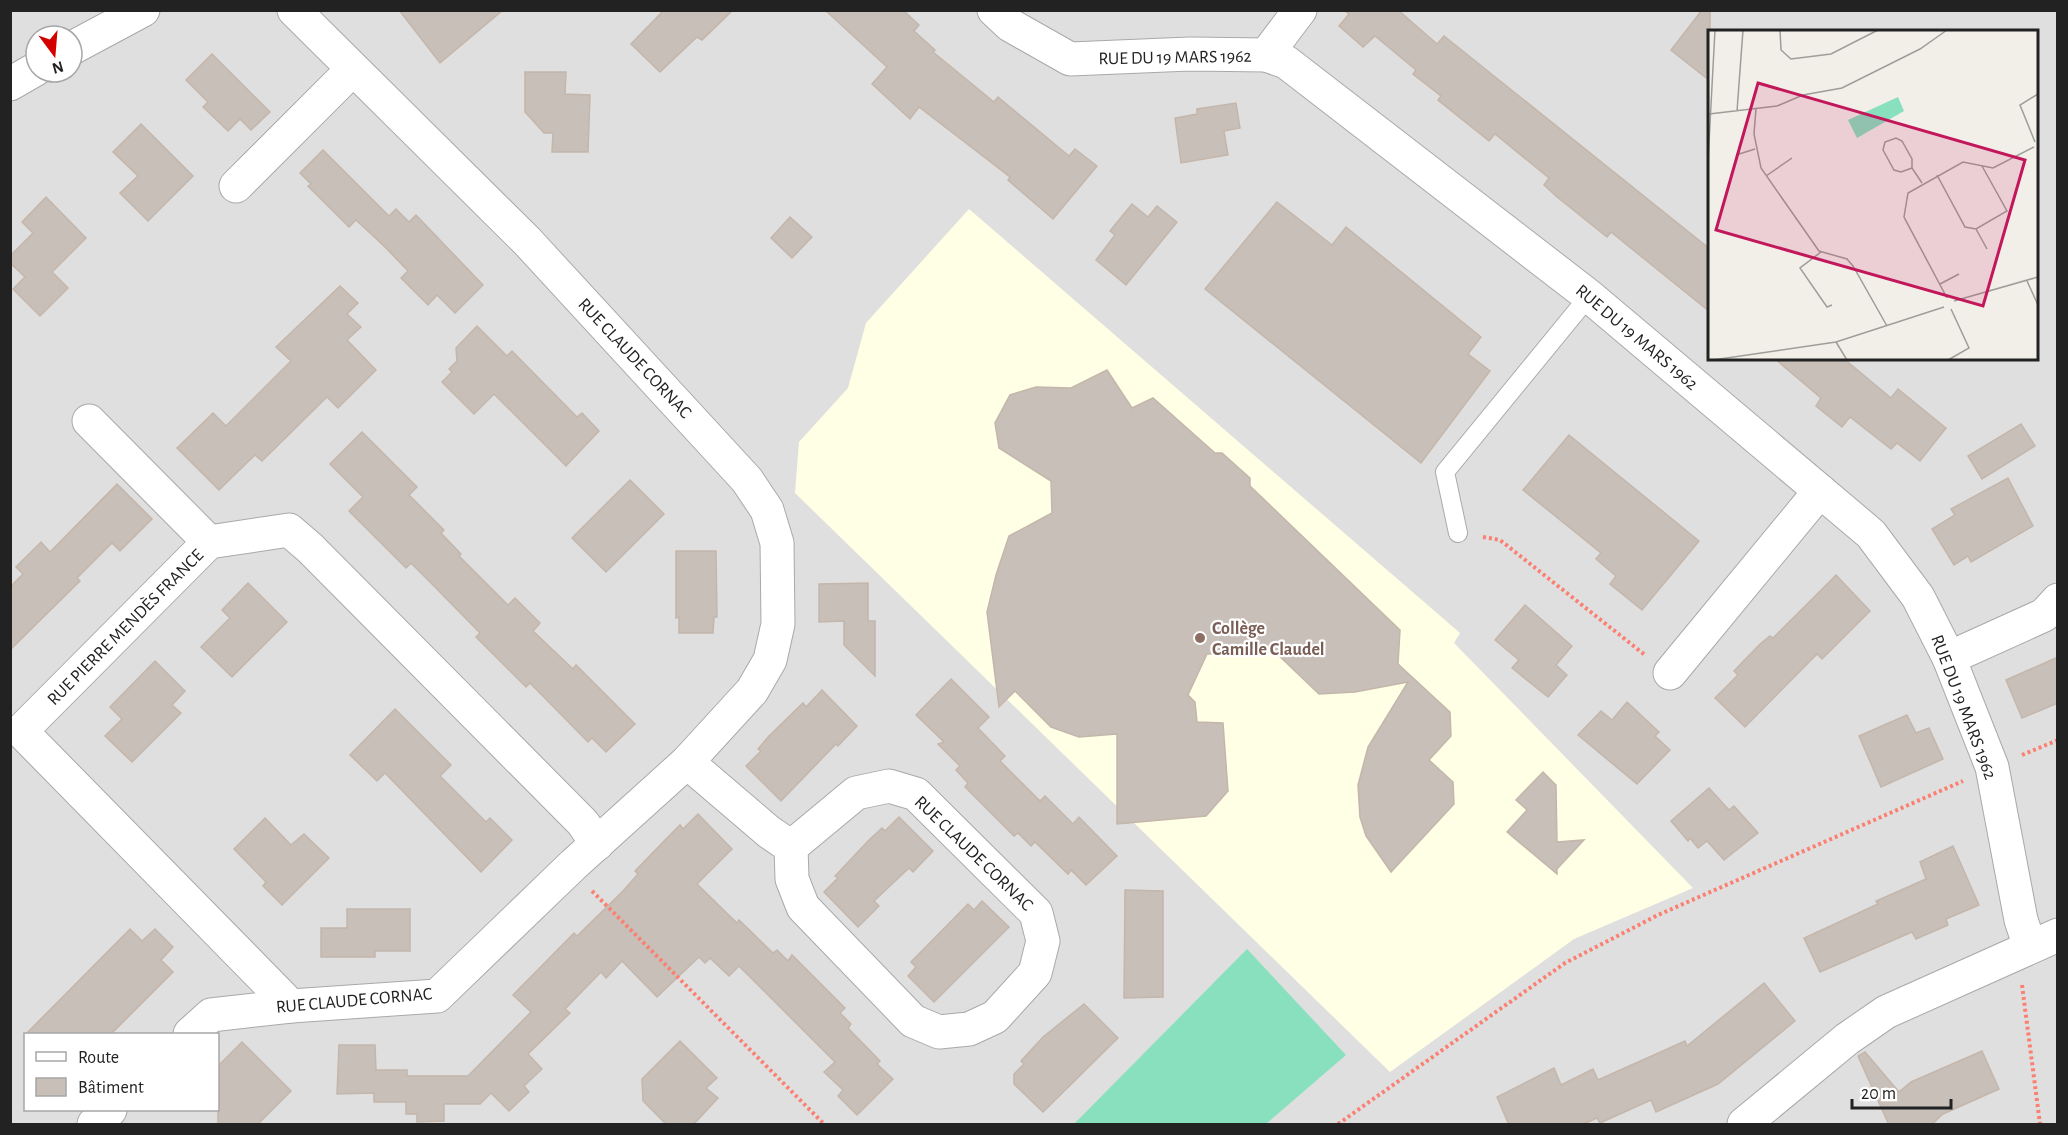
<svg xmlns="http://www.w3.org/2000/svg" width="2068" height="1135" font-family="'Alegreya Sans',sans-serif">
<rect width="100%" height="100%" fill="#f2efe9"/>
<path fill="#e0dfdf" fill-rule="evenodd" d="M11 11H2057V1124H11ZM1710 32H2036V358H1710ZM36 36H72V72H36ZM26 1034H218V1110H26Z"/>
<path fill="#ffffe5" d="M969 209 1460 633 1454 643 1693 888 1574 939 1390 1072 795 493 799 442 848 388 866 323Z"/>
<path fill="#88e0be" d="M1247 949 1346 1055 1266 1124H1074Z"/>
<g fill="#c7bfb8" stroke="#c4b6ab" stroke-width="1.5">
<path d="M399 10H503L440 63Z"/>
<path d="M664 10H733L702 40 697 37 660 72 631 44Z"/>
<path d="M825 10H903L919 25 914 31 935 50 933 52 994 102 998 97 1069 156 1075 149 1097 166 1053 219 1008 180 1010 177 919 107 910 119 872 84 887 67Z"/>
<path d="M1344 10H1398L1437 44 1444 36 1710 249V312L1611 232 1607 237 1557 197 1544 185 1549 178 1495 134 1489 141 1438 100 1441 96 1413 74 1416 70 1375 36 1363 47 1339 26 1349 14Z"/>
<path d="M1702 10H1710V81L1671 50Z"/>
<path d="M212 54 270 112 251 130 240 119 228 131 203 107 208 102 186 80Z"/>
<path d="M525 72H566L565 94 590 95 588 152H552L553 133H544L525 112Z"/>
<path d="M1236 103 1240 128 1224 131 1228 155 1181 163 1175 118 1197 114V109Z"/>
<path d="M141 124 193 176 148 221 120 193 138 176 113 152Z"/>
<path d="M323 150 389 216 396 209 409 222 416 215 483 285 455 313 437 295 428 305 401 278 408 271 385 247 356 220 349 227 308 186 311 184 300 173Z"/>
<path d="M46 197 86 238 52 272 68 288 40 316 13 289 25 277 10 263V256L33 233 22 222Z"/>
<path d="M1277 202 1332 245 1346 227 1481 337 1468 354 1490 371 1421 463 1205 289Z"/>
<path d="M1132 204 1148 217 1157 206 1177 222 1126 285 1096 260 1115 235 1110 231Z"/>
<path d="M790 217 812 237 792 258 771 238Z"/>
<path d="M340 286 358 303 347 314 361 327 347 340 376 370 338 408 327 397 262 461 255 455 219 490 177 448 213 413 226 426 291 361 276 347Z"/>
<path d="M477 326 507 356 512 351 577 417 582 413 599 431 566 466 494 394 474 414 442 382 452 372 449 369 457 361 456 348Z"/>
<path d="M1774 358H1843L1891 398 1898 389 1946 428 1920 461 1897 443 1891 449 1850 417 1842 427 1816 406 1821 398Z"/>
<path d="M1107 370 1132 408 1153 398 1215 453H1222L1250 478V486L1400 630 1398 664 1450 712 1451 736 1429 760 1453 782 1454 804 1391 872 1366 836 1360 817 1358 785 1368 747 1408 682 1355 692 1319 694 1274 651 1207 654 1188 695 1195 702 1197 722 1223 723 1228 791 1206 816 1117 824V734L1079 737 1051 727 1015 691 999 707 987 612 996 575 1009 536 1052 513 1051 481 999 448 995 423 1010 395 1036 387 1071 388Z"/>
<path d="M2021 424 2035 446 1982 479 1968 456Z"/>
<path d="M362 432 417 487 409 495 444 530 441 533 461 554 459 556 508 605 515 598 540 623 533 631 573 669 576 665 635 724 606 752 592 738 588 742 530 683 526 687 476 637 480 633 431 583 411 563 406 568 349 511 363 497 330 464Z"/>
<path d="M1569 435 1699 541 1642 610 1610 584 1616 576 1596 559 1601 553 1523 490Z"/>
<path d="M2008 478 2033 526 1971 562 1968 556 1954 565 1932 529 1955 515 1951 509Z"/>
<path d="M630 480 664 514 606 572 572 538Z"/>
<path d="M117 484 152 519 120 551 112 543 77 578 80 581 10 650V587L23 574 16 567 41 542 50 552Z"/>
<path d="M676 551H716L717 617H714L713 633H679V617L676 618Z"/>
<path d="M1836 575 1870 611 1822 659 1817 654 1745 727 1715 698 1738 675 1734 671 1759 645 1770 636 1773 638Z"/>
<path d="M248 583 287 622 232 677 201 647 230 618 222 610Z"/>
<path d="M868 583V621H875V676L844 645V621L819 622V584Z"/>
<path d="M1525 605 1572 646 1556 665 1567 675 1548 697 1512 668 1519 660 1495 640Z"/>
<path d="M2058 657V703L2022 718 2006 680Z"/>
<path d="M155 661 185 691 172 705 181 713 132 762 105 736 122 719 110 707Z"/>
<path d="M951 679 989 717 978 728 1005 756 1000 761 1040 801 1045 796 1073 824 1079 817 1117 856 1086 885 1071 870 1068 874 1035 842 1031 846 1018 833 1014 836 965 787 968 783 956 770 960 766 938 744 944 742 916 715Z"/>
<path d="M822 690 857 726 838 746 836 744 781 801 746 766 761 751 758 749 769 736 803 703 806 707Z"/>
<path d="M1627 702 1659 732 1655 736 1670 750 1637 784 1578 735 1601 711 1612 720Z"/>
<path d="M395 709 451 765 440 776 486 822 490 818 512 840 481 872 385 773 377 781 350 755Z"/>
<path d="M1907 715 1916 733 1929 728 1943 759 1881 787 1859 736Z"/>
<path d="M1543 772 1556 785 1557 842 1584 840 1557 869V874L1507 832 1527 810 1516 800Z"/>
<path d="M1709 788 1729 810 1734 806 1758 833 1724 860 1707 841 1698 848 1690 838 1688 841 1671 821Z"/>
<path d="M698 814 732 849 697 884 737 923 739 920 773 953 777 950 788 961 792 955 845 1008 840 1013 851 1024 848 1028 880 1061 877 1064 893 1079 857 1115 838 1096 843 1090 824 1072 835 1062 739 966 729 976 710 958 705 963 699 957 657 997 622 961 606 978 601 972 565 1009 570 1013 528 1054 542 1069 524 1086 529 1092 509 1111 491 1093 480 1104H444V1121L417 1122V1114H406V1102H374V1093L337 1094 339 1045H375L376 1070H407V1076H468L531 1012 513 995 574 933 577 936 623 891 638 874 635 871 666 839 680 825 683 829Z"/>
<path d="M899 817 933 851 913 872 909 868 874 901 879 906 858 927 824 892 838 878 835 876 869 840 882 828 885 831Z"/>
<path d="M265 818 291 845 304 834 329 858 282 905 263 886 266 882 234 849Z"/>
<path d="M1953 846 1979 905 1946 919 1948 925 1916 939 1912 932 1820 972 1804 938 1878 904 1876 901 1926 879 1920 862Z"/>
<path d="M1125 890 1163 891V997L1124 998Z"/>
<path d="M982 901 1009 927 934 1002 908 976 916 967 911 962 968 904 974 910Z"/>
<path d="M347 909H410V951H375V957H321V928H347Z"/>
<path d="M130 929 142 941 155 929 173 947 161 960 173 972 110 1035H25Z"/>
<path d="M1764 983 1795 1021 1718 1084 1656 1112 1651 1100 1600 1123 1597 1118 1581 1125H1509L1497 1097 1554 1068 1561 1085 1593 1069 1598 1080 1685 1041 1687 1046Z"/>
<path d="M1084 1004 1118 1038 1043 1112 1014 1084V1074L1024 1064 1021 1061 1043 1037Z"/>
<path d="M680 1041 717 1078 706 1088 718 1098 693 1125H667L643 1101 642 1079Z"/>
<path d="M242 1042 291 1091 257 1125H218V1066Z"/>
<path d="M1982 1051 1999 1089 1943 1114 1931 1125H1889L1858 1056 1865 1052 1899 1092 1911 1082Z"/>
</g>
<g fill="none" stroke-linecap="round" stroke-linejoin="round">
<g stroke="#a9a9a9" stroke-width="20">
<path id="service" d="M1458 533 1445 472 1589 296"/>
</g>
<g stroke="#a9a9a9" stroke-width="35">
<g id="minor">
<path d="M994 10 1010 25 1070 59 1190 54 1266 55 1286 62 1589 296 1871 534 1918 597 1949 658 1992 767 2021 920 2030 947"/>
<path d="M1266 55 1300 10"/>
<path d="M236 186 353 69"/>
<path d="M89 421 209 542"/>
<path d="M1949 658 2044 615 2058 600"/>
<path d="M1670 673 1820 491"/>
<path d="M687 762 769 832 791 847 792 879 803 907 913 1021 939 1032 969 1029 995 1017 1035 973 1043 941 1036 913 916 794 889 786 856 793 791 847"/>
<path d="M291 1006 21 731 209 542 289 530 310 548 583 823 597 844"/>
<path d="M190 1034 211 1015 291 1006 437 996 573 865 687 762 752 691 770 660 778 624 777 543 767 510 747 480 527 241 294 10"/>
<path d="M94 1124 110 1110"/>
<path d="M1744 1124 1847 1039 1886 1012 2058 935"/>
</g>
</g>
<g stroke="#a9a9a9" stroke-width="35">
<g id="tertiary">
<path d="M72 48 143 10"/>
<path d="M10 84 36 69"/>
</g>
</g>
<g stroke="#fa8072" stroke-width="4" stroke-dasharray="3 3" stroke-linecap="butt">
<path d="M1483 537 1500 540 1645 655"/>
<path d="M2022 755 2058 740"/>
<path d="M592 891 824 1124"/>
<path d="M2022 985 2040 1124"/>
<path d="M1338 1124 1565 963 1658 915 1963 781"/>
</g>
<use href="#service" stroke="#fff" stroke-width="18"/>
<use href="#minor" stroke="#fff" stroke-width="33"/>
<use href="#tertiary" stroke="#fff" stroke-width="33"/>
</g>
<circle fill="#8d6e63" stroke="#fff" stroke-width="2" cx="1200" cy="638" r="6"/>
<g text-anchor="middle" stroke-width="4.5" stroke-linejoin="round" paint-order="stroke">
<g font-size="18" fill="#222" stroke="#fff">
<text transform="translate(1175 57) rotate(-1)" y="6">RUE DU 19 MARS 1962</text>
<text transform="translate(1637 337) rotate(40)" y="6">RUE DU 19 MARS 1962</text>
<text transform="translate(635 358) rotate(47)" y="6">RUE CLAUDE CORNAC</text>
<text transform="translate(125 627) rotate(-45)" y="6">RUE PIERRE MENDÈS FRANCE</text>
<text transform="translate(1964 707) rotate(69)" y="6">RUE DU 19 MARS 1962</text>
<text transform="translate(974 853) rotate(44)" y="6">RUE CLAUDE CORNAC</text>
<text transform="translate(354 1000) rotate(-5)" y="6">RUE CLAUDE CORNAC</text>
</g>
<g font-size="18" font-weight="bold" fill="#785e54" stroke="#fff" text-anchor="start">
<text x="1212" y="634">Collège<tspan x="1212" dy="21">Camille Claudel</tspan></text>
</g>
</g>
<g transform="translate(1708 30)">
<rect width="330" height="330" fill="#f2efe9"/>
<path d="M190 67 196 81 149 108 140 90Z" fill="#88e0be"/>
<path fill="none" stroke="#9f9d99" stroke-width="1.5" d="M72 0 73 20 83 29 123 24 170 0M48 79 46 104 53 138 111 221 139 229 145 236 179 296M29 81 35 0M1 84 69 76 95 65 134 58 212 19 239 0M327 112 312 75 330 64M28 125 47 119M0 131 7 0M204 138 193 142 186 140 175 120 177 112 188 108 194 111 204 129V138L214 153M229 145 257 197 268 199 299 181 274 136M58 146 84 128M268 199 279 219M113 222 92 238 119 277 124 275M319 251 330 275M232 254 251 244M239 268 196 187 200 163 255 132 285 138 326 117M246 271 330 247M128 312 139 330M5 330 128 312 236 277M240 330 261 318 243 279"/>
<path fill="#c2185b" fill-opacity="0.15" stroke="#c2185b" stroke-width="3" d="M50 53 317 130 275 276 8 200Z"/>
<rect width="330" height="330" fill="none" stroke="#222" stroke-width="3"/>
</g>
<rect width="2068" height="1135" fill="none" stroke="#222222" stroke-width="24"/>
<rect x="24" y="1033" width="195" height="78" fill="#ffffff" stroke="#a7a7a7" stroke-width="1.5"/>
<rect x="36" y="1052" width="30" height="9" fill="#ffffff" stroke="#a7a7a7" stroke-width="1.5"/>
<text x="78" y="1063" font-size="18" fill="#222222">Route</text>
<rect x="36" y="1078" width="30" height="18" fill="#c7bfb8" stroke="#a7a7a7" stroke-width="1.5"/>
<text x="78" y="1093" font-size="18" fill="#222222">Bâtiment</text>
<g transform="translate(54 54) rotate(164)"><circle r="28" fill="#ffffff" stroke="#a7a7a7" stroke-width="1.5"/>
<path d="M0-4.5L10 22L0 15L-10 22Z" fill="#d40000"/>
<text y="-9" font-size="16" font-weight="bold" text-anchor="middle" fill="#222222">N</text>
</g>
<path d="M1852 1099v9h99v-9" fill="none" stroke="#222222" stroke-width="3"/>
<text x="1861" y="1099" font-size="18" fill="#222222" stroke="#ffffff" stroke-width="4.5" paint-order="stroke">20 m</text>
</svg>
